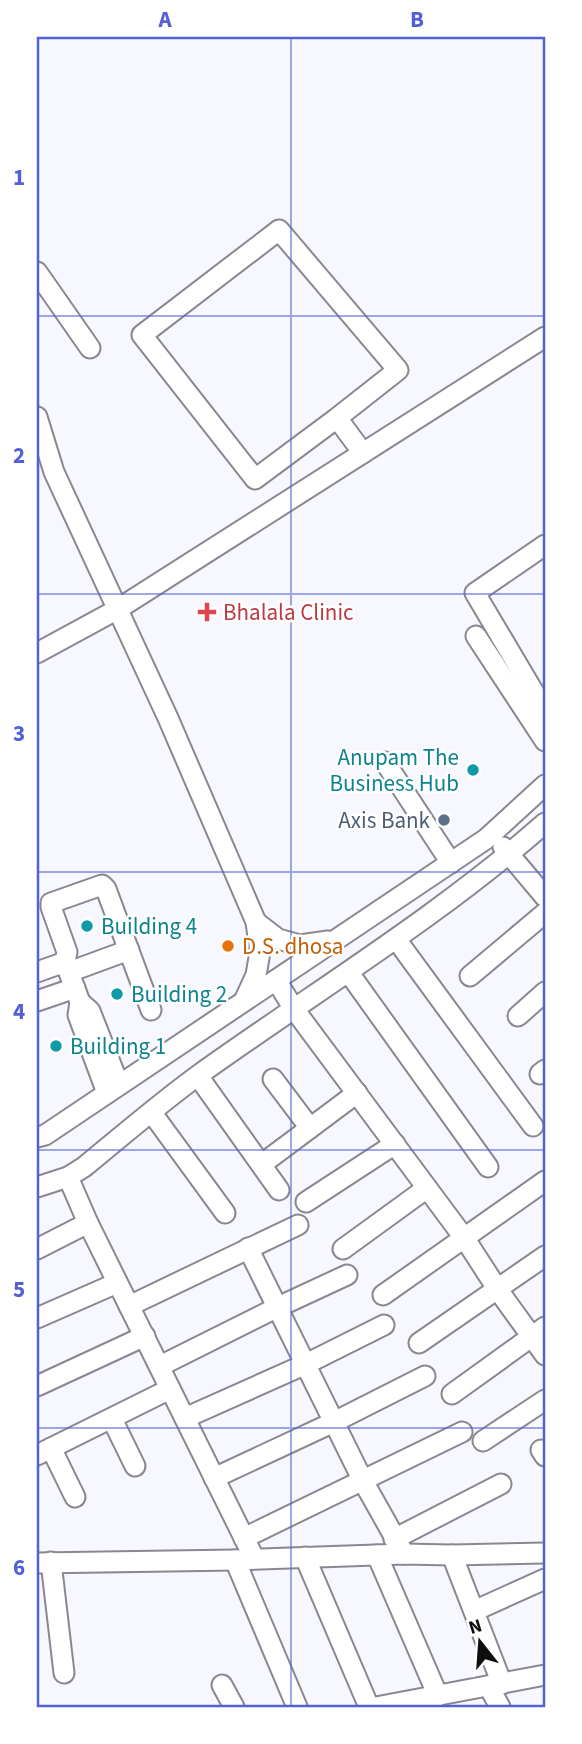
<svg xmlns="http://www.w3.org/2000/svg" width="582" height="1744" font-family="'Source Sans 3',sans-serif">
<rect width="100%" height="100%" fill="#f7f7ff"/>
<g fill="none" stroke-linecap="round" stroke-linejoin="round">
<g stroke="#898891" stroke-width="23">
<g id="minor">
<path d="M37 272 90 348"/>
<path d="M37 417 54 472 168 718 256 922 260 952 256 975 244 1001"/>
<path d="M337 418 398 370 279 230 142 335 255 479 337 418 363 453"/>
<path d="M545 545 475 593 545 711"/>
<path d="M476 636 545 741"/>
<path d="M37 653 118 609 545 337"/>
<path d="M385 762 451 863"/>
<path d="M503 847 545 897"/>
<path d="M256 922 278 939 300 945 328 941"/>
<path d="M396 939 533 1126"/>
<path d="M65 962 67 952 51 907V903L102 885 106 889 151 1010"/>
<path d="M37 972 65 962 80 1002"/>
<path d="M69 972 129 950"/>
<path d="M349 973 488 1167"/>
<path d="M470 976 545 913"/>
<path d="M276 980 294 1009 465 1239 498 1290 545 1355"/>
<path d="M37 1001 75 988"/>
<path d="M518 1016 545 992"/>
<path d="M540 1074 545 1070"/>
<path d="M198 1076 279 1190"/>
<path d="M273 1079 310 1128"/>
<path d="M107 1093 78 1015 80 1002 90 1011 119 1085"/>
<path d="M152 1113 225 1213"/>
<path d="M37 1137 45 1135 486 839 545 785"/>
<path d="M262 1164 357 1093"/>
<path d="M68 1177 88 1223 254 1558"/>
<path d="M37 1187 68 1177 84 1167C122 1136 160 1103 200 1074 316 991 438 917 545 823"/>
<path d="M306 1202 395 1144"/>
<path d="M248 1248 363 1481 404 1554"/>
<path d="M37 1249 88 1223"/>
<path d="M343 1249 427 1188"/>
<path d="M383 1295 545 1181"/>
<path d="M129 1306 298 1225"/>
<path d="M37 1318 117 1283"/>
<path d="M419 1343 545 1256"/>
<path d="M160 1366 278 1307 347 1275"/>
<path d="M37 1386 145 1336"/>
<path d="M452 1394 545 1327"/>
<path d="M185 1418 306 1364 384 1325"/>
<path d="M112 1419 135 1466"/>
<path d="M483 1441 545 1400"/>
<path d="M51 1448 75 1497"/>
<path d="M541 1450 545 1456"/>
<path d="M37 1455 170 1389"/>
<path d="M214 1478 334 1422 425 1376"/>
<path d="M244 1538 462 1432"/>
<path d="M394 1539 501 1484"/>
<path d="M377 1555 438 1696"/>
<path d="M452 1555 502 1684"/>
<path d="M305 1557 369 1707"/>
<path d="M235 1560 297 1707"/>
<path d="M51 1562 64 1673"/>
<path d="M37 1563 235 1560 404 1554 452 1555 545 1553"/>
<path d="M474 1611 545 1579"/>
<path d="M222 1685 234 1707"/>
<path d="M489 1687 500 1707"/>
<path d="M376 1707 545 1675"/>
</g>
</g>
<use href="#minor" stroke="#fff" stroke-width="19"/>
</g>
<path fill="none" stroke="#5460d6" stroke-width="2" stroke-opacity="0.55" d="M291 37V1707M37 316H545M37 594H545M37 872H545M37 1150H545M37 1428H545"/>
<path fill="#e0444e" stroke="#fff" stroke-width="2.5" d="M203.5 601.5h7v7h7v7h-7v7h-7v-7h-7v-7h7z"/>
<g fill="#0f9aa8" stroke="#fff" stroke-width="2.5">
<circle cx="473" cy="770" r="7"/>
<circle cx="87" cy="926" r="7"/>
<circle cx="117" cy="994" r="7"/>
<circle cx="56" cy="1046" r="7"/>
</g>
<circle fill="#5c6f8a" stroke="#fff" stroke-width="2.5" cx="444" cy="820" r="7"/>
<circle fill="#e8710a" stroke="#fff" stroke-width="2.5" cx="228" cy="946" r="7"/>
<g text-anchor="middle" stroke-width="5" stroke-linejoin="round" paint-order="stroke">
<g font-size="23" fill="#be3a42" stroke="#fff" text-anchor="start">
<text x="223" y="620">Bhalala Clinic</text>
</g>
<g font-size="23" fill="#0d838f" stroke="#fff" text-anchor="start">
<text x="459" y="765" text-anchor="end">Anupam The<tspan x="459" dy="26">Business Hub</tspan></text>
<text x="101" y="934">Building 4</text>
<text x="131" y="1002">Building 2</text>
<text x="70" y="1054">Building 1</text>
</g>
<g font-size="23" fill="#4e5e75" stroke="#fff" text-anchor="end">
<text x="430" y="828">Axis Bank</text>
</g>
<g font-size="23" fill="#c56008" stroke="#fff" text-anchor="start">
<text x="242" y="954">D.S. dhosa</text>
</g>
</g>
<rect width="582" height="1744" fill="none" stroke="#ffffff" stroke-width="77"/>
<g transform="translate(480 1642) rotate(343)" stroke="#ffffff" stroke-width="5" paint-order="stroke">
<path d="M0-5L12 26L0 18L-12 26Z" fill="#0e0e11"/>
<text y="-10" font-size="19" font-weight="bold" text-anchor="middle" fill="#0e0e11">N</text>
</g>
<rect x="38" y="38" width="506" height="1668" fill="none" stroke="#5460d6" stroke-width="2.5"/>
<g font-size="23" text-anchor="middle" font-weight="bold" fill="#5460d6">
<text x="165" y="27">A</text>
<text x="417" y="27">B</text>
<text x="19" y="185">1</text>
<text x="19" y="463">2</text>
<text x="19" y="741">3</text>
<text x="19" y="1019">4</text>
<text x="19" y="1297">5</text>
<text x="19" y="1575">6</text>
</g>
</svg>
